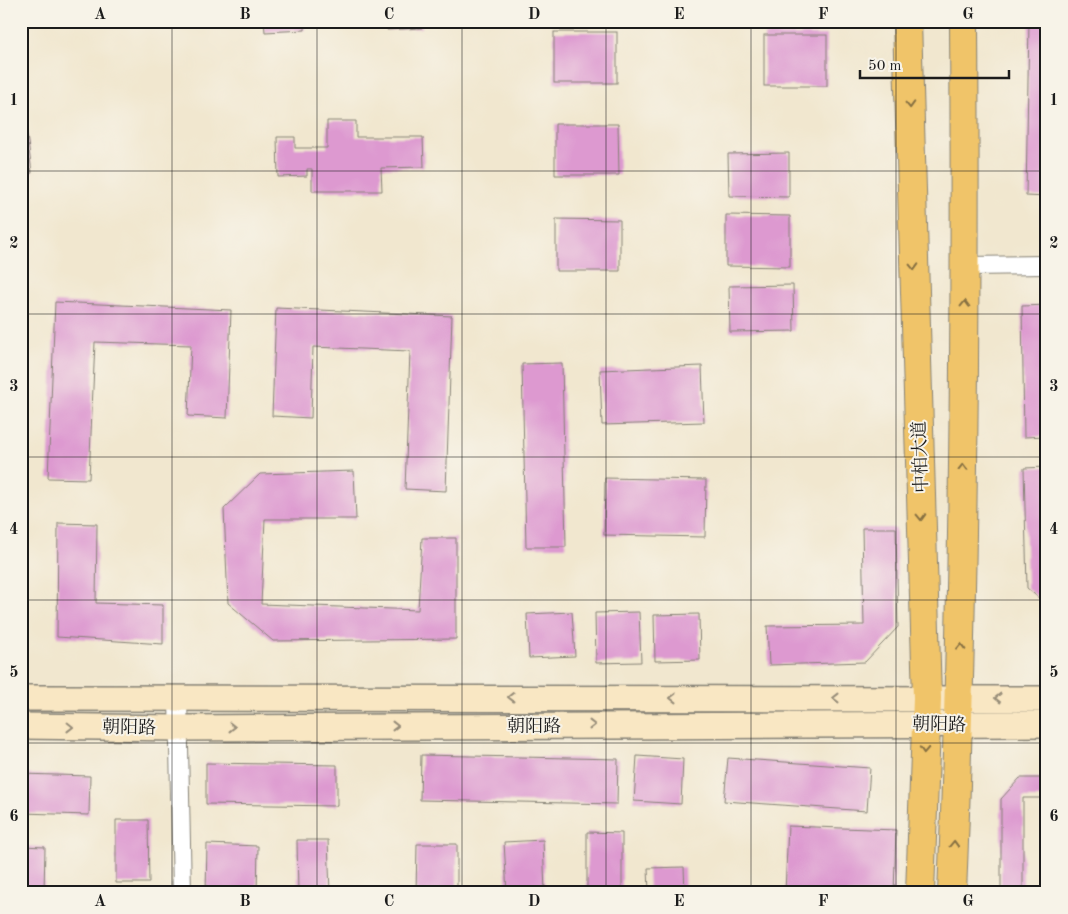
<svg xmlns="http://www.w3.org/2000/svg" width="1068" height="914" font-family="'Old Standard TT','Noto Serif SC',serif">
<rect width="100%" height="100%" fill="#f7f3e8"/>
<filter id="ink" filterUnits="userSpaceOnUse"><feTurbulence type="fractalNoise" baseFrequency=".02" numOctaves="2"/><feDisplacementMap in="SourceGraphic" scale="10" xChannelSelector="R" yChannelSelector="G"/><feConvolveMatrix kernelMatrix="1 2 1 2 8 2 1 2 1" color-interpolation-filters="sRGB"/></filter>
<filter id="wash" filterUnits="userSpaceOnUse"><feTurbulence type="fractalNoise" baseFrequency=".0096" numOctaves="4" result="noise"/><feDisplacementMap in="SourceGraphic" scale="20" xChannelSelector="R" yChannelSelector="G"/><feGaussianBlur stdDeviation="1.12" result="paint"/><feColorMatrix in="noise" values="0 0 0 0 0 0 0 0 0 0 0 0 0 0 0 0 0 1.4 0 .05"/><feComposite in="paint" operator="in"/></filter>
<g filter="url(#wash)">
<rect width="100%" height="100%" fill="#f1e7cf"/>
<g id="blocks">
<g fill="#dd99d0">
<path d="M264 21H305V30L265 32Z"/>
<path d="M387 21H421L422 28 387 30Z"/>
<rect x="764" y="21" width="63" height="3"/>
<path d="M1029 21H1047V197L1026 196Z"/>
<rect x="554" y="32" width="63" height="51"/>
<rect x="764" y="35" width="63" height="51"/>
<path d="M21 89 32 173 21 174Z"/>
<path d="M327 121H356V137H423L424 167 381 168 382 191H312V169H307V176L278 177 277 137H295V148H327Z"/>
<path d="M555 124H618L619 175H555Z"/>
<path d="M789 153V197L729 196 728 154Z"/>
<path d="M726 215 790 216V267L726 266Z"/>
<path d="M556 219 620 220V271H556Z"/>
<path d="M793 285 794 331 730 332 729 286Z"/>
<path d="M55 302 231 310 227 418 188 416 191 345 95 342 89 479 48 478Z"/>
<path d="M1047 305V436L1024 437 1022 306Z"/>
<path d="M276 308 452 316 446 491 405 489 410 351 313 347 311 418 272 416Z"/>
<path d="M562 363 566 547H526L522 364Z"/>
<path d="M702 366 704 422 602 425 600 370Z"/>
<path d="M1047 467V605L1027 588 1024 468Z"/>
<path d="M354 471 356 519H265L261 604 418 610 422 538H456V639L273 641 228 603 224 509 260 474Z"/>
<path d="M605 478 706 480 705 537 604 535Z"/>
<path d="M58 523 97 524 96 603 163 605V644L57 637Z"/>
<path d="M862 528H896L898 627 865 662 769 665 767 626 864 625Z"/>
<path d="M572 612 575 656 529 658 527 614Z"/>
<path d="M639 612 641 662 596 663 595 613Z"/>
<path d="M699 614 700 660 655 661 654 615Z"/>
<path d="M421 755 618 759 617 804 420 800Z"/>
<path d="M637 756 683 759 681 804 634 801Z"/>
<path d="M728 758 870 768 867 811 724 801Z"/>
<path d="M206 763 337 765V806L206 804Z"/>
<path d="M21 774 90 776 89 815 21 813Z"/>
<path d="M1020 778H1047V798H1023V893H1001V799Z"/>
<path d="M116 820H148L149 883H116Z"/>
<path d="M788 826 896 830 894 893H785Z"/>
<path d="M587 832 622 833V893H587Z"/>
<path d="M297 840H328L330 893H298Z"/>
<path d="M543 840 545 893H507L504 842Z"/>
<path d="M207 844 258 846 257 893H206Z"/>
<path d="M417 844H457V893H416Z"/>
<path d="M21 846 45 847 44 893H21Z"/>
<path d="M684 867 685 893H649L648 868Z"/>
</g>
</g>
</g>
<g filter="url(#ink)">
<use href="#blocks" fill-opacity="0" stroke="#868276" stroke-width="1"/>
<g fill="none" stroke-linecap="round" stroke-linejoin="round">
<g stroke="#868276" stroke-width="20">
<g id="street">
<path d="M966 266 1047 265"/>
<path d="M178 696 182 893"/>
</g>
</g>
<g stroke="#868276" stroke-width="28">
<g id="secondary">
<path d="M21 698 1047 699"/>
<path d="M21 726 179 728 1047 724"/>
</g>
</g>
<g stroke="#868276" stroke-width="30">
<g id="primary">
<path d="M907 21 927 698 920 893"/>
<path d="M952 893C964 602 966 312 964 21"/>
</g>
</g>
<use href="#street" stroke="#fff" stroke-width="18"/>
<use href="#secondary" stroke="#f9e7c3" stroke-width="25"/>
<use href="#primary" stroke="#f0c469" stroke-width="28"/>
</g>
<defs><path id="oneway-chevron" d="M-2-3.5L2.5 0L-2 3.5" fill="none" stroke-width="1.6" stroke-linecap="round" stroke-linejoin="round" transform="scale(1.25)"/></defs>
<g stroke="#867042">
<use href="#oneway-chevron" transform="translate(910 105) rotate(88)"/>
<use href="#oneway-chevron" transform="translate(914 267) rotate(88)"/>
<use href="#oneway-chevron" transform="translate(965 304) rotate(-89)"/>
<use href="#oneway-chevron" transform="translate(963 467) rotate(-89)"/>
<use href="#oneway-chevron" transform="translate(921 517) rotate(88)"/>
<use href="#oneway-chevron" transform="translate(961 647) rotate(-89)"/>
<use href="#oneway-chevron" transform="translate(924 750) rotate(93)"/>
<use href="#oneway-chevron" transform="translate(954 844) rotate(-88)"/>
</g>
<g stroke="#968c78">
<use href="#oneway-chevron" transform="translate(511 697) rotate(-180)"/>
<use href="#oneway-chevron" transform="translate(673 698) rotate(-180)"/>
<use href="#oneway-chevron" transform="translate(836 698) rotate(-180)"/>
<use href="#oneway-chevron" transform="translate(998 698) rotate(-179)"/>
<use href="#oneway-chevron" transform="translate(592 725)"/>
<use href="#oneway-chevron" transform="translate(395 726)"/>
<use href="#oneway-chevron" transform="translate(70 727) rotate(1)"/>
<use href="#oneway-chevron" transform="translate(232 727)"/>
</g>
</g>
<path fill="none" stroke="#1c1c1c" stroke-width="1" stroke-opacity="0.55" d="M172 21V893M317 21V893M462 21V893M606 21V893M751 21V893M896 21V893M21 171H1047M21 314H1047M21 457H1047M21 600H1047M21 743H1047"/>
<g text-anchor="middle" stroke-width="4" stroke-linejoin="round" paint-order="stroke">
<g font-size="18" fill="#1c1c1c" stroke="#f7f3e8">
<text transform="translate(920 457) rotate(-92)" y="6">中柏大道</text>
<text transform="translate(939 724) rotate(1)" y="6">朝阳路</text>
<text x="534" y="732">朝阳路</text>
<text transform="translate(129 727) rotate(1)" y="6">朝阳路</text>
</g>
</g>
<rect width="1068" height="914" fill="none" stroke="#f7f3e8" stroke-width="55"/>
<path d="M860 70v8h149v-8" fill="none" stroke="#1c1c1c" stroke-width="2.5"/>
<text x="868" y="70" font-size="15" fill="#1c1c1c" stroke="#f7f3e8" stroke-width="4" paint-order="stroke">50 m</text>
<rect x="28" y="28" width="1012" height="858" fill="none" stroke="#1c1c1c" stroke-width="2"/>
<g font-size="16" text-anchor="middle" font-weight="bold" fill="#1c1c1c">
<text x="100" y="19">A</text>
<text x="245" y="19">B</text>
<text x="389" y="19">C</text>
<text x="534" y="19">D</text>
<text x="679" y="19">E</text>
<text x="823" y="19">F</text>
<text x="968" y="19">G</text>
<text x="14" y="105">1</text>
<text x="1054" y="105">1</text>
<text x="14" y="248">2</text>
<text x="1054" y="248">2</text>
<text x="14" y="391">3</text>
<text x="1054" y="391">3</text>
<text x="14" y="534">4</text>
<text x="1054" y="534">4</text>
<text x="14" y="677">5</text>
<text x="1054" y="677">5</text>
<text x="14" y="821">6</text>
<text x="1054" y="821">6</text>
<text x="100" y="906">A</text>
<text x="245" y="906">B</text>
<text x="389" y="906">C</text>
<text x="534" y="906">D</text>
<text x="679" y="906">E</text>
<text x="823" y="906">F</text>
<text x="968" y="906">G</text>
</g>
</svg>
